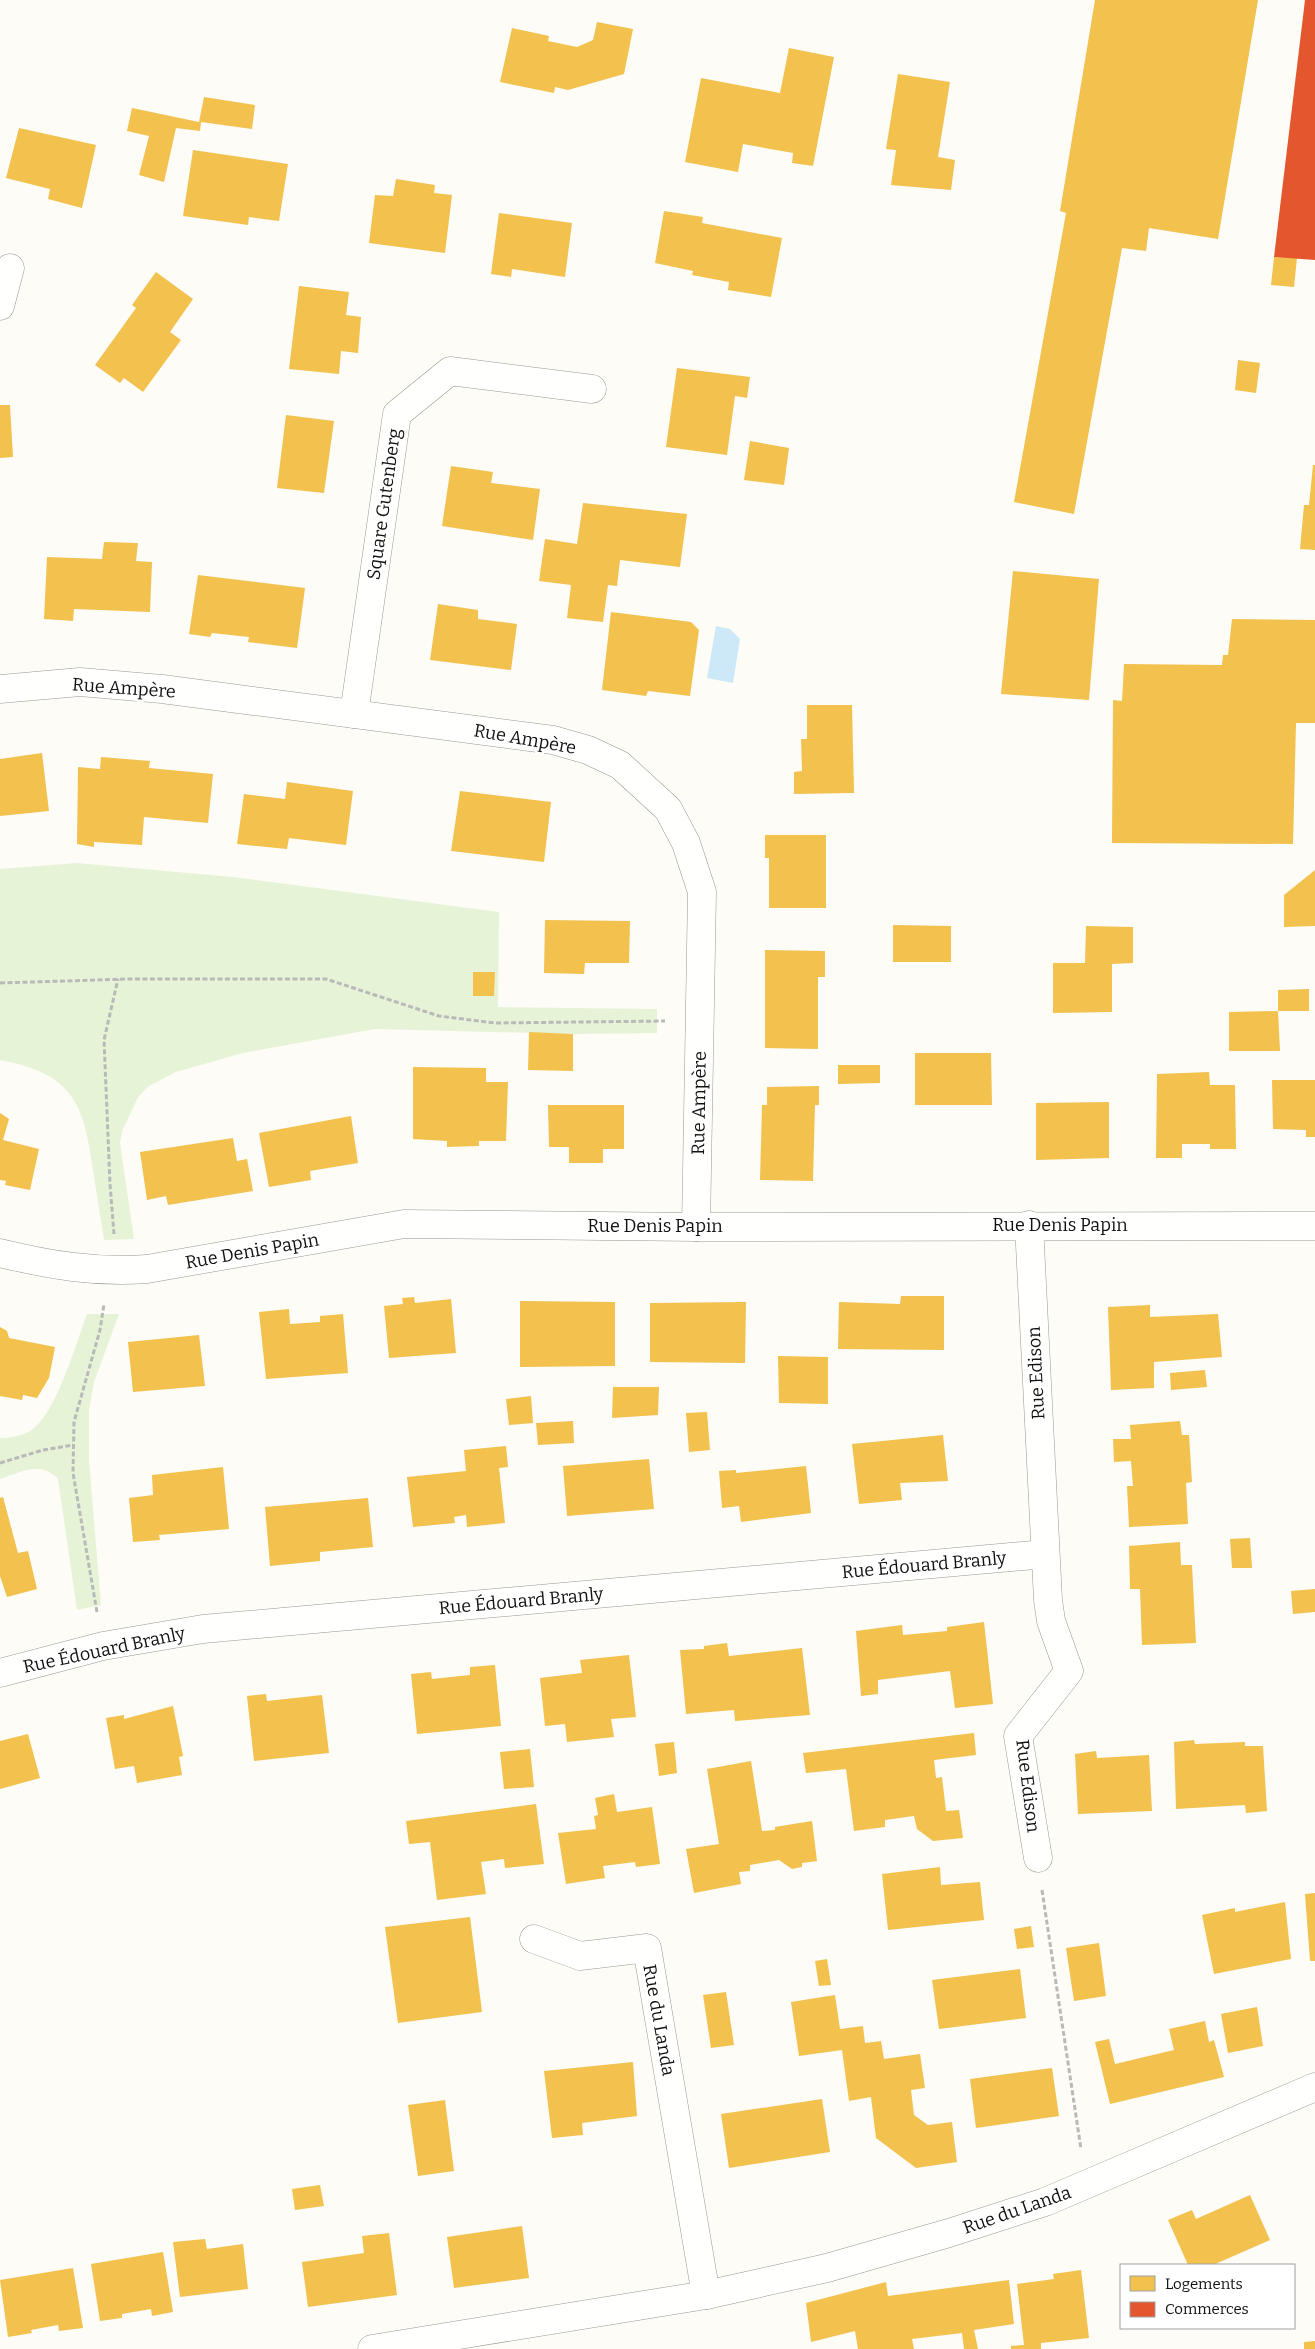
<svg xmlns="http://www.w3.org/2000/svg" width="1315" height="2349" font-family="Bitter,serif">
<rect width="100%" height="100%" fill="#fdfcf7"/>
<g fill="#e7f3d7">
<path d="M77 863 233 877 499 912 498 1007 657 1009V1033L573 1034 375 1029 243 1053 176 1072 149 1086 138 1097 123 1129 120 1143 134 1239 104 1240C100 1215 96 1189 92 1164 83 1098 68 1073 0 1060V869Z"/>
<path d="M87 1314H119L94 1382 89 1410V1460L101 1605 77 1610 58 1479C39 1460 23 1472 0 1479V1438C10 1438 21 1436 30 1431 56 1416 76 1343 87 1314Z"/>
</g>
<path fill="#cde8f7" d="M716 626 730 629 740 639 733 683 707 678Z"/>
<g fill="#f2c14e">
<path d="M1095 0H1258L1218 239 1149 228 1146 251 1122 248 1074 514 1014 502 1066 213 1060 211Z"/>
<path d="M597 22 633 29 624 74 568 90 555 87 554 93 500 82 512 28 549 36 548 41 577 47 593 40Z"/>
<path d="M789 48 834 57 813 166 792 163 793 153 743 144 738 172 685 162 701 78 780 93Z"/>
<path d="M898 74 950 82 938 157 955 160 951 190 891 185 896 150 886 149Z"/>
<path d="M204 97 255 105 252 129 201 122 200 131 176 128 164 182 139 175 149 136 127 131 132 108 199 122Z"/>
<path d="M19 128 96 145 82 208 48 199 50 189 6 178Z"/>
<path d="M193 150 288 164 279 221 249 217 248 225 183 216Z"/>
<path d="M396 179 435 185 434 193 452 195 445 253 369 243 375 195 393 196Z"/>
<path d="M664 211 703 217 702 223 782 238 771 297 728 290 729 282 692 275 693 271 655 263Z"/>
<path d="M499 213 572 223 565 277 512 269 511 277 491 274Z"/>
<path d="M1274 257 1297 258 1294 287 1271 285Z"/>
<path d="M156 272 193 299 170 332 181 340 143 392 124 378 120 383 95 365 136 308 132 305Z"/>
<path d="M299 286 349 292 346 315 361 317 358 353 341 351 339 374 289 369Z"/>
<path d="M1238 360 1260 363 1256 393 1235 390Z"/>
<path d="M677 368 750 377 747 398 735 396 727 455 666 447Z"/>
<path d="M0 405H10L13 457 0 458Z"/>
<path d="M286 415 334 421 324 493 277 488Z"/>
<path d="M750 441 789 448 784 485 744 480Z"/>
<path d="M1313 465H1315V550L1300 549 1304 505H1309Z"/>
<path d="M451 466 493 472 491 483 540 489 533 540 442 526Z"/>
<path d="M583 503 687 514 680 567 620 560 617 586 608 585 603 622 567 618 571 585 539 581 545 539 577 544Z"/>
<path d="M104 542 138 543 136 561 152 562 150 612 74 609 73 621 44 619 47 557 102 559Z"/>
<path d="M1013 571 1099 579 1089 700 1001 694Z"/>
<path d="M198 575 305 588 297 648 248 642 249 637 212 633 210 637 189 634Z"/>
<path d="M438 604 478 610V619L517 624 511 670 430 660Z"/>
<path d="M611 612 691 622 699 630 690 696 648 691 646 696 602 690Z"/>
<path d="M1232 619 1315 620V723H1296L1293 844 1112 843 1113 700 1122 701 1124 664 1222 665 1223 655H1228Z"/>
<path d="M807 705H852L854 793 794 794V772L802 771 801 739H807Z"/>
<path d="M42 753 49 811 0 816V759Z"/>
<path d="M101 757 150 761 149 768 213 774 208 823 144 817 142 845 94 842V847L77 844 78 767 100 769Z"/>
<path d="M287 782 353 791 346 845 289 838 287 849 237 844 244 794 285 799Z"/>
<path d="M460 791 551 802 544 862 451 851Z"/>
<path d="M765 835H826V908H769V858H765Z"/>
<path d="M1315 870V926L1284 927V895Z"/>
<path d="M545 920 630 921 629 963H585L584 974 544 973Z"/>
<path d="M893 925 951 926V962H893Z"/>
<path d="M1086 926 1133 927V963L1112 964V1012L1053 1013V963H1085Z"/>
<path d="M765 950 825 951V977H818V1049L765 1048Z"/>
<path d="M473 972H495L494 996H473Z"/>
<path d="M1309 989V1011H1278V990Z"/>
<path d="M1278 1011 1280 1051H1229V1012Z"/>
<path d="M529 1032 573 1034V1071L528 1070Z"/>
<path d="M915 1053H991L992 1105H915Z"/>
<path d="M838 1065H880V1083L838 1084Z"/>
<path d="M413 1067 486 1068V1082H508L506 1141H479V1146L447 1147V1141L413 1139Z"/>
<path d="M1209 1072 1210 1085H1235L1236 1149H1210V1144H1182V1158H1156L1157 1074Z"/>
<path d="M1272 1080H1315V1137H1306V1130L1273 1129Z"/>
<path d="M819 1086V1105H815L813 1181 760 1180 762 1105H767V1087Z"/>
<path d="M1109 1102V1158L1036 1160V1103Z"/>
<path d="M548 1105H624V1149H603V1163H569V1147H549Z"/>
<path d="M0 1113 9 1119 3 1140 39 1149 30 1190 5 1185 6 1181 0 1180Z"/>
<path d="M351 1116 358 1163 310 1171 311 1180 269 1187 259 1133Z"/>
<path d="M233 1138 237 1161 247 1159 253 1191 168 1205 166 1196 147 1200 140 1152Z"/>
<path d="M901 1296H944V1350L838 1349 839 1302 900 1304Z"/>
<path d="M414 1297 415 1303 451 1299 456 1353 389 1358 384 1306 403 1304 402 1298Z"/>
<path d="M520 1301 615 1302V1366L520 1367Z"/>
<path d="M746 1302 745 1363 650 1362V1303Z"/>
<path d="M1150 1305V1317L1218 1314 1222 1357 1154 1362V1388L1111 1390 1108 1307Z"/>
<path d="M289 1309 290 1324 320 1322V1316L343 1314 348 1373 266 1379 259 1312Z"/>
<path d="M0 1327 7 1331 9 1338 55 1347 49 1378 37 1398 23 1395 22 1400 0 1396Z"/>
<path d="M199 1335 205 1386 133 1392 128 1342Z"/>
<path d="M778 1356 828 1357V1404L779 1403Z"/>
<path d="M1205 1370 1207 1387 1171 1390 1170 1373Z"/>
<path d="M613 1387H659L658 1415 612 1418Z"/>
<path d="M531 1396 533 1423 509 1425 506 1399Z"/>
<path d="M707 1412 710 1450 689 1452 686 1413Z"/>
<path d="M573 1421 574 1443 538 1445 536 1423Z"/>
<path d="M1180 1421 1182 1435H1189L1192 1482 1186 1483 1188 1524 1129 1527 1127 1486H1133L1131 1461 1114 1462 1113 1439H1131L1130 1425Z"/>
<path d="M943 1435 948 1481 900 1483 902 1500 859 1504 852 1444Z"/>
<path d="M506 1446 508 1467 499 1468 505 1523 467 1527 466 1515 454 1517 455 1523 413 1527 407 1477 466 1471 464 1450Z"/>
<path d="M649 1459 654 1509 567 1516 563 1466Z"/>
<path d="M806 1466 811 1513 741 1522 739 1506 722 1508 719 1471 736 1470V1473Z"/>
<path d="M223 1467 229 1529 159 1535 160 1540 133 1542 129 1498 153 1495 152 1475Z"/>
<path d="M3 1497 18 1553 28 1551 37 1589 7 1597 0 1576V1498Z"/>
<path d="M368 1498 373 1547 320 1552V1561L270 1566 265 1507Z"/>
<path d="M1250 1538 1252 1568H1232L1230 1539Z"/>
<path d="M1180 1542 1181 1565H1192L1196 1643 1142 1645 1140 1589H1130L1129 1546Z"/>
<path d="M1315 1589V1612L1293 1614 1291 1591Z"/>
<path d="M984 1622 993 1704 955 1708 950 1671 878 1680V1694L861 1696 856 1631 902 1625 903 1635 947 1631V1627Z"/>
<path d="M727 1643 729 1656 802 1648 810 1715 735 1721 734 1710 686 1714 680 1650 704 1649V1646Z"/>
<path d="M629 1655 636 1717 611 1719 614 1737 567 1742 565 1724 545 1726 540 1678 582 1673 580 1660Z"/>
<path d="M495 1665 501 1726 417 1734 411 1674 431 1672 432 1679 470 1675V1667Z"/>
<path d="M266 1694 267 1701 322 1695 329 1753 254 1761 247 1696Z"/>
<path d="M173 1706 183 1756 179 1757 182 1775 137 1783 134 1766 115 1769 106 1718 124 1715V1719Z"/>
<path d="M974 1733 976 1755 934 1760 936 1778 942 1777 946 1811 959 1810 963 1838 933 1841 917 1829 914 1816 885 1820V1827L854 1831 846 1769 806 1773 803 1753Z"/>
<path d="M28 1734 40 1778 0 1789V1741Z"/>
<path d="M1194 1740 1195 1744 1245 1742V1746H1263L1267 1811 1246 1813 1245 1805 1176 1809 1174 1742Z"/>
<path d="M674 1742 677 1773 659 1776 655 1744Z"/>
<path d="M530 1749 534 1787 504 1789 500 1752Z"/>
<path d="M1096 1751 1097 1758 1149 1755 1152 1811 1078 1814 1075 1754Z"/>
<path d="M751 1761 762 1831 775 1830V1827L812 1821 817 1861 802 1863V1867L792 1869 779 1860 750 1865V1871L739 1872 741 1884 694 1893 686 1849 719 1844 707 1769Z"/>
<path d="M614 1794 617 1812 652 1807 660 1864 636 1867 635 1862 603 1866 605 1878 566 1884 558 1833 596 1829 594 1816 598 1815 595 1798Z"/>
<path d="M536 1804 544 1864 505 1868 504 1859 481 1862 486 1894 437 1900 430 1842 409 1844 406 1821Z"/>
<path d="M940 1867 941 1885 980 1882 984 1920 888 1930 882 1874Z"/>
<path d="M1315 1893V1961H1310L1305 1894Z"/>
<path d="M1285 1902 1291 1959 1214 1974 1202 1915 1235 1908V1912Z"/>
<path d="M470 1917 482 2012 398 2023 385 1927Z"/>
<path d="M1031 1926 1034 1947 1017 1949 1014 1929Z"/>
<path d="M1099 1943 1106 1996 1074 2001 1066 1948Z"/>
<path d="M827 1959 831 1985 819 1986 815 1961Z"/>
<path d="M1020 1969 1026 2018 939 2029 932 1980Z"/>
<path d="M726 1992 734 2045 711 2048 703 1995Z"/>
<path d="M835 1995 840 2029 863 2026 865 2043 881 2041 884 2059 920 2054 925 2088 911 2090 914 2115 928 2125 952 2122 957 2162 916 2168 876 2138 871 2097 849 2101 842 2050 799 2056 791 2002Z"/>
<path d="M1257 2007 1263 2046 1228 2053 1221 2014Z"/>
<path d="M1205 2021 1209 2042 1214 2040 1224 2077 1110 2104 1095 2042 1109 2039 1115 2064 1174 2050 1169 2029Z"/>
<path d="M633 2062 637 2116 582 2123 583 2135 552 2138 544 2071Z"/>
<path d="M1052 2068 1059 2116 976 2128 970 2079Z"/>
<path d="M822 2099 830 2152 729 2168 721 2114Z"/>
<path d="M445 2100 454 2171 418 2176 408 2105Z"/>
<path d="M320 2185 324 2206 295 2210 292 2189Z"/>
<path d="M1250 2195 1270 2240 1213 2265H1188L1168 2220 1192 2210 1196 2219Z"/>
<path d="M522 2226 529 2278 454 2288 447 2237Z"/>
<path d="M389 2233 397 2295 308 2307 302 2262 364 2253 362 2236Z"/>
<path d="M205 2239 207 2249 243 2244 248 2289 180 2297 173 2242Z"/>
<path d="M163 2252 173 2312 152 2316 151 2309 122 2314V2318L100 2321 91 2264Z"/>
<path d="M73 2268 83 2328 59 2331 58 2325 31 2330 32 2333 8 2337 0 2280Z"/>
<path d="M1081 2270 1089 2338 1041 2343V2349H1011V2346L1024 2345 1017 2284 1054 2279 1053 2274Z"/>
<path d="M1009 2280 1014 2324 974 2330 978 2349H964L962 2333 912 2339 914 2349H858L855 2331 811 2342 806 2303 886 2282 888 2296Z"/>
<path d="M1315 2341V2349H1304V2342Z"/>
</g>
<path fill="#e4572e" d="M1305 0H1315V260L1274 257Z"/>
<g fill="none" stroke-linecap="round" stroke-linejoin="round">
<g stroke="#979795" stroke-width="29">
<g id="minor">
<path d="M0 306 10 268"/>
<path d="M0 689 80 682 162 689 553 740 588 750 620 765 668 809 686 843 702 892 696 1227"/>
<path d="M354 714 397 414 450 371 592 389"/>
<path d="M1029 1225 1048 1600 1051 1621 1069 1671 1018 1736 1038 1858"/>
<path d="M0 1253C50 1265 96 1273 147 1269L404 1224 696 1227 1315 1226"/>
<path d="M0 1673 103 1646 203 1629 1045 1554"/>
<path d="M534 1939 580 1956 647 1948 706 2295"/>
<path d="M372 2349 706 2295 827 2268 949 2233 1045 2202 1315 2087"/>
</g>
</g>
<g stroke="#b9b9b8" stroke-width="3" stroke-dasharray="5 2.5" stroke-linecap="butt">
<path d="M0 983 128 979H326L439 1016 495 1023 665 1021"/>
<path d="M114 1234 110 1184 104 1040 118 979"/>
<path d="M0 1463 43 1450 73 1445"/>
<path d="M97 1612 73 1473 74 1422 100 1330 104 1304"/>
<path d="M1042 1890 1081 2149"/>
</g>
<use href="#minor" stroke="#fffffe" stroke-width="28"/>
</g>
<g text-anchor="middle" stroke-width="5" stroke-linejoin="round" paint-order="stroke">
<g font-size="18" fill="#111" stroke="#fff">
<text transform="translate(384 504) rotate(-82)" y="6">Square Gutenberg</text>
<text transform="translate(124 688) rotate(4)" y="6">Rue Ampère</text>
<text transform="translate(525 739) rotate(10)" y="6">Rue Ampère</text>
<text transform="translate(699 1103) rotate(-89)" y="6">Rue Ampère</text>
<text x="1060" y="1231">Rue Denis Papin</text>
<text x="655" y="1232">Rue Denis Papin</text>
<text transform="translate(252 1251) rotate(-10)" y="6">Rue Denis Papin</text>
<text transform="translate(1036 1373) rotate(-93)" y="6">Rue Edison</text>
<text transform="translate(924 1565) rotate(-5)" y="6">Rue Édouard Branly</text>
<text transform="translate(521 1601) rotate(-5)" y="6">Rue Édouard Branly</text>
<text transform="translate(104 1650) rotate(-12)" y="6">Rue Édouard Branly</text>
<text transform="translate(1028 1786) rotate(83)" y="6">Rue Edison</text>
<text transform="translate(659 2020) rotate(80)" y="6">Rue du Landa</text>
<text transform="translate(1017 2210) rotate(-19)" y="6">Rue du Landa</text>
</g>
</g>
<rect x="1120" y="2264" width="175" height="65" fill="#ffffff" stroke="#a0a0a0"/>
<rect x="1130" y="2276" width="25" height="15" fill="#f2c14e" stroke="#a0a0a0"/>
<text x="1165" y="2289" font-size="15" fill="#111111">Logements</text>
<rect x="1130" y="2302" width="25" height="15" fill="#e4572e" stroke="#a0a0a0"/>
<text x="1165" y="2314" font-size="15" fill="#111111">Commerces</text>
</svg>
